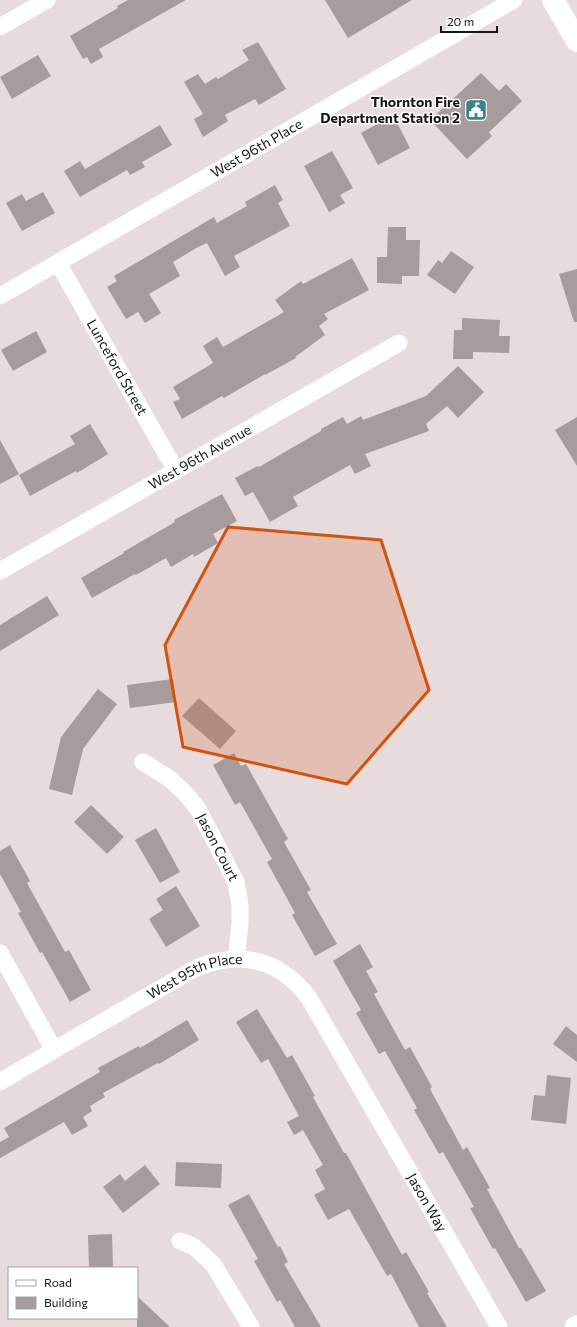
<svg xmlns="http://www.w3.org/2000/svg" width="577" height="1327" font-family="Commissioner,sans-serif">
<rect width="100%" height="100%" fill="#e7dbdb"/>
<g fill="#a79c9c">
<path d="M128 0H186L99 49 103 57 91 64 87 57 83 59 70 36 118 8 117 6Z"/>
<path d="M325 0H412L348 38Z"/>
<path d="M258 42 286 89 259 105 255 99 225 115 228 121 203 137 194 119 203 114 184 82 198 74 205 84 216 77 218 79 249 60 242 50Z"/>
<path d="M38 55 51 76 12 99 0 77Z"/>
<path d="M481 73 499 91 506 84 522 101 489 132 492 136 467 159 430 120Z"/>
<path d="M393 115 410 148 378 165 361 133Z"/>
<path d="M160 125 172 145 142 162 145 167 130 175 127 170 80 197 64 171 80 161 85 169Z"/>
<path d="M332 151 353 188 340 195 345 203 329 212 304 166Z"/>
<path d="M275 185 283 200 278 203 290 226 234 256 240 267 225 276 207 243 198 247 173 262 180 276 149 294 161 313 145 323 138 312 126 319 107 287 117 281 114 276 214 217 217 223 247 206 245 202Z"/>
<path d="M43 192 55 213 22 231 6 203 22 194 26 201Z"/>
<path d="M388 227H406V240H420L419 276H402V284L377 283V257H387Z"/>
<path d="M451 251 474 267 455 294 427 275 438 260 442 263Z"/>
<path d="M352 258 369 290 324 314 328 319 319 326 325 335 295 357 296 358 265 375V374L224 398 222 396 182 419 173 402 180 399 173 387 213 363 203 346 217 337 223 347 284 312 275 300 301 281 303 284Z"/>
<path d="M577 269V322H574L559 274Z"/>
<path d="M462 318 500 320 499 336H510L509 353 473 352V359H453L454 330H462Z"/>
<path d="M36 331 47 352 13 371 1 350Z"/>
<path d="M458 366 484 392 458 418 447 406 426 424 429 431 365 454 371 466 355 474 350 465 293 497 298 506 270 522 253 492 245 496 235 478 258 466 259 467 321 431V429L343 417 347 424 361 416 363 420 426 396Z"/>
<path d="M577 417V466L555 430Z"/>
<path d="M90 424 108 454 77 473 76 471 30 496 19 475 75 444 70 436Z"/>
<path d="M0 440 19 474 0 484Z"/>
<path d="M222 494 237 521 213 534 218 543 194 557 193 554 171 567 166 558 136 575 135 574 92 598 81 578 124 553 123 552 175 522 174 520Z"/>
<path d="M47 596 59 615 0 651V625Z"/>
<path d="M173 679 176 702 130 708 127 685Z"/>
<path d="M98 689 117 704 83 749 72 795 49 789 61 737Z"/>
<path d="M199 698 236 731 220 749 182 716Z"/>
<path d="M234 753 241 766 246 764 288 839 284 842 311 890 307 892 337 944 315 956 292 915 295 913 267 862 272 859 240 802 235 805 213 765Z"/>
<path d="M91 805 124 837 107 854 74 822Z"/>
<path d="M156 828 180 872 160 883 135 840Z"/>
<path d="M10 845 30 881 27 883 65 952 69 950 91 990 70 1002 42 952 40 953 18 913 21 912 0 874V851Z"/>
<path d="M176 886 200 926 166 947 149 919 163 910 156 899Z"/>
<path d="M360 944 373 967 366 971 378 992 374 994 405 1050 410 1047 432 1087 430 1089 463 1150 467 1147 490 1188 487 1189 519 1248H521L546 1291 526 1302 495 1248 493 1249 470 1208 474 1207 443 1152 439 1154 414 1110 417 1108 385 1051 379 1054 356 1013 361 1010 333 961Z"/>
<path d="M257 1009 287 1058 292 1055 315 1096 313 1097 344 1153H346L402 1255 406 1252 429 1292 427 1293 447 1327H419L391 1274 387 1276 349 1209 328 1220 314 1195 325 1189 315 1170 323 1165 303 1130 294 1135 287 1122 299 1116 268 1059 261 1063 236 1022Z"/>
<path d="M187 1020 199 1040 159 1064 158 1063 103 1093 105 1097 90 1106 92 1111 83 1117 88 1126 72 1135 64 1122 0 1158V1142L9 1137 4 1128 100 1072 98 1068 139 1046 140 1048Z"/>
<path d="M566 1026 577 1035V1062L553 1044Z"/>
<path d="M547 1075 571 1078 566 1124 531 1120 534 1095 545 1096Z"/>
<path d="M176 1162 222 1164 221 1188 175 1186Z"/>
<path d="M145 1165 160 1184 123 1213 103 1187 120 1174 125 1181Z"/>
<path d="M249 1194 278 1247 280 1246 288 1262 284 1264 321 1327H295L280 1300 277 1302 254 1261 258 1259 228 1205Z"/>
<path d="M112 1234 113 1268H89L88 1235Z"/>
<path d="M137 1296 170 1327H137Z"/>
</g>
<g fill="none" stroke-linecap="round" stroke-linejoin="round">
<g stroke="#fff" stroke-width="17">
<path d="M0 27 47 0"/>
<path id="s1" d="M58 263 176 471"/>
<path id="s2" d="M0 296 514 0"/>
<path id="s3" d="M0 571 399 343"/>
<path id="s4" d="M143 762 170 779 185 793 198 809 236 882 240 905V924L236 959"/>
<path d="M0 953 54 1050"/>
<path id="s5" d="M0 1082 54 1050 196 968C242 950 279 959 309 998L499 1327"/>
<path d="M180 1241 193 1246 213 1264 251 1327"/>
</g>
<path stroke="#fff" stroke-width="21" d="M575 1327 577 1326"/>
<path stroke="#fff" stroke-width="22" d="M553 0 577 41"/>
</g>
<path fill="#d3520d" fill-opacity="0.2" stroke="#d3520d" stroke-width="3" stroke-linejoin="round" d="M228 527 381 540 429 690 347 784 183 747 165 645Z"/>
<defs>
<g id="civic-square" transform="scale(1.15)"><rect x="-9" y="-9" width="18" height="18" rx="4" fill="#3c8488" stroke="#fff"/><path d="M-.6-6.5H3V-4.5H.6V-3L4-1V1h2V6H-6V1h2V-1L-.6-3ZM-1.2 2.5V6h2.4V2.5Z" fill="#fff"/></g>
</defs>
<g fill-rule="evenodd">
<use href="#civic-square" x="476" y="110"/>
</g>
<g text-anchor="middle" stroke-width="3" stroke-linejoin="round" paint-order="stroke">
<g font-size="14" font-weight="bold" fill="#191515" stroke="#fff" text-anchor="end">
<text x="460" y="107">Thornton Fire<tspan x="460" dy="16">Department Station 2</tspan></text>
</g>
<g font-size="14" fill="#191515" stroke="#fff">
<text dy="5" stroke="none"><textPath href="#s2" startOffset="296">West 96th Place</textPath></text>
<text dy="5" stroke="none"><textPath href="#s1" startOffset="120">Lunceford Street</textPath></text>
<text dy="5" stroke="none"><textPath href="#s3" startOffset="230">West 96th Avenue</textPath></text>
<text dy="5" stroke="none"><textPath href="#s4" startOffset="116">Jason Court</textPath></text>
<text dy="5" stroke="none"><textPath href="#s5" startOffset="223">West 95th Place</textPath></text>
<text dy="5" stroke="none"><textPath href="#s5" startOffset="590">Jason Way</textPath></text>
</g>
</g>
<rect x="8" y="1267" width="130" height="52" fill="#ffffff" stroke="#a3a1a1"/>
<rect x="16" y="1280" width="20" height="6" fill="#ffffff" stroke="#a3a1a1"/>
<text x="44" y="1287" font-size="12" fill="#191515">Road</text>
<rect x="16" y="1297" width="20" height="12" fill="#a79c9c" stroke="#a3a1a1"/>
<text x="44" y="1307" font-size="12" fill="#191515">Building</text>
<path d="M441 26v6h56v-6" fill="none" stroke="#191515" stroke-width="2"/>
<text x="447" y="26" font-size="12" fill="#191515" stroke="#ffffff" stroke-width="3" paint-order="stroke">20 m</text>
</svg>
